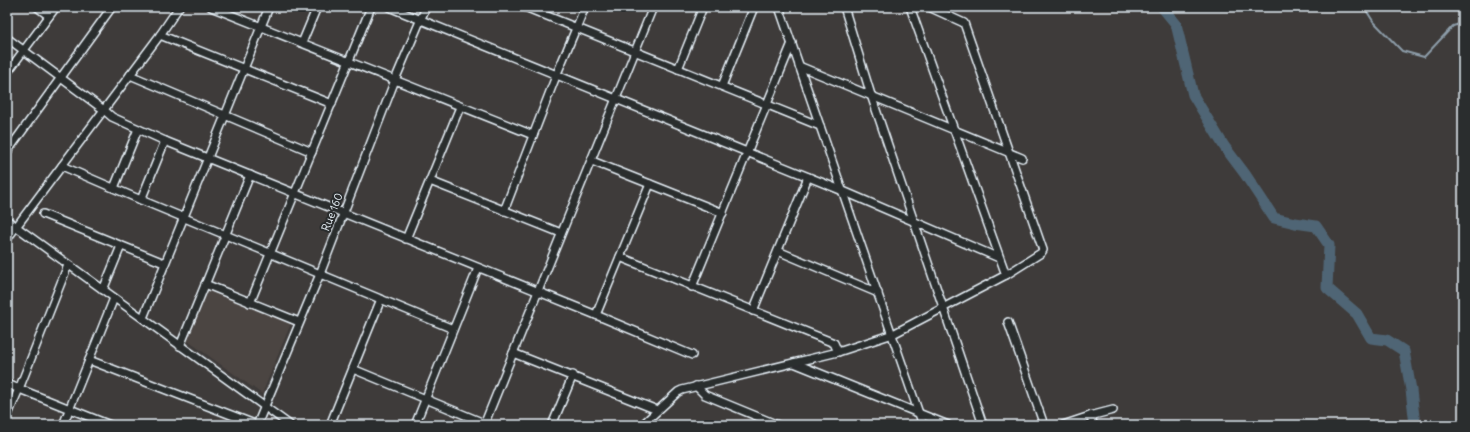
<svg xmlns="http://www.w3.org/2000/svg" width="1470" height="432" font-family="Delius,sans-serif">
<rect width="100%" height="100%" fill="#3e3b3a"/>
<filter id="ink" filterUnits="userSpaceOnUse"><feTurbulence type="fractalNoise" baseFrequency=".025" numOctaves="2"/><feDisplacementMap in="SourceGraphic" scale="8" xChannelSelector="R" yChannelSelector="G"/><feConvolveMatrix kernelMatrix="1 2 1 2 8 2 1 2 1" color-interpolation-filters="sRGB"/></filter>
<g filter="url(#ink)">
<path fill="#4c4542" d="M208 289 291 323 262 394 188 341Z"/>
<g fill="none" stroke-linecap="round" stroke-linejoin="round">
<path stroke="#8d9da9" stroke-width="2" d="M1364 7 1373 21 1402 51 1424 57 1453 26 1463 23"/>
<path stroke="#506574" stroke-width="11" d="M1162 7 1176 24 1193 95 1224 146 1245 174 1274 218 1295 223 1316 226 1329 245 1327 288 1357 314 1371 338 1387 340 1404 351 1411 390 1415 425"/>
<g stroke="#e8f1f8" stroke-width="10">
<g id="minor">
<path d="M37 7 49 16"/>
<path d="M211 7 533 135"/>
<path d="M389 7 843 191 999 258"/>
<path d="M525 7 820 126"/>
<path d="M779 7 923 425"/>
<path d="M844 7 871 95 983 425"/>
<path d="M910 7 1006 275"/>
<path d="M160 35 332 104"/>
<path d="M7 38 104 110 112 117 165 141 596 315 692 355"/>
<path d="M302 43 317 7"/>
<path d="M799 66 1022 158"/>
<path d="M678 69 703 7"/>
<path d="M7 73 56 7"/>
<path d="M130 75 312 152"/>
<path d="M722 86 754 7"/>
<path d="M7 152 112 7"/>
<path d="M592 161 723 213"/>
<path d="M62 166 141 200 453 329"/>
<path d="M430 181 561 233"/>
<path d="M114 188 138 129"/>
<path d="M141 200 165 141"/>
<path d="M504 211 556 76 585 7"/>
<path d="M43 214 164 263"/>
<path d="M7 220 290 425"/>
<path d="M7 239 160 35 179 7"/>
<path d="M406 239 460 107"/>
<path d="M778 251 878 293"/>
<path d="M620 257 834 343 838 352"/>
<path d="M205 284 299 322"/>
<path d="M692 287 792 43"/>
<path d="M103 290 121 246"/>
<path d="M250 303 371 7"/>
<path d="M753 311 808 177"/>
<path d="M596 315 650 184"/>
<path d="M143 318 269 7"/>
<path d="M1008 322 1044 425"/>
<path d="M180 346 250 175"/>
<path d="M513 353 657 410"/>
<path d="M89 360 257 425"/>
<path d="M794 363 948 425"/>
<path d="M353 369 484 423"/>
<path d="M7 384 110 425"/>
<path d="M696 386 705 395 778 425"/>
<path d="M1090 416 1094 425"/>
<path d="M7 417 19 389 68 265"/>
<path d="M63 425 114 298"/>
<path d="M257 425 320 274 395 80 426 7"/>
<path d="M330 425 381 299"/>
<path d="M415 425 478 268"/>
<path d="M484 425 653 7"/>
<path d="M552 425 573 375"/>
<path d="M642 425 678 392 682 390 838 352 893 334 1006 275 1041 253 1043 250 964 23 929 7"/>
<path d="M1063 425 1090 416 1113 410"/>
</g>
</g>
<use href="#minor" stroke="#2a2d2e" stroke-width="7"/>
</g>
</g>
<g text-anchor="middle" stroke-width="4" stroke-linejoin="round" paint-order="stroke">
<g font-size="11" fill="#e8f1f8" stroke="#2a2d2e">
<text transform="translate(332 212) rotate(-69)" y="4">Rue 160</text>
</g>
</g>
<rect width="1470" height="432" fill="none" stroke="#2a2d2e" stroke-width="24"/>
<rect x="12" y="12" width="1446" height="408" fill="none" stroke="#e8f1f8" stroke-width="1.5" filter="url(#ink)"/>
</svg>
